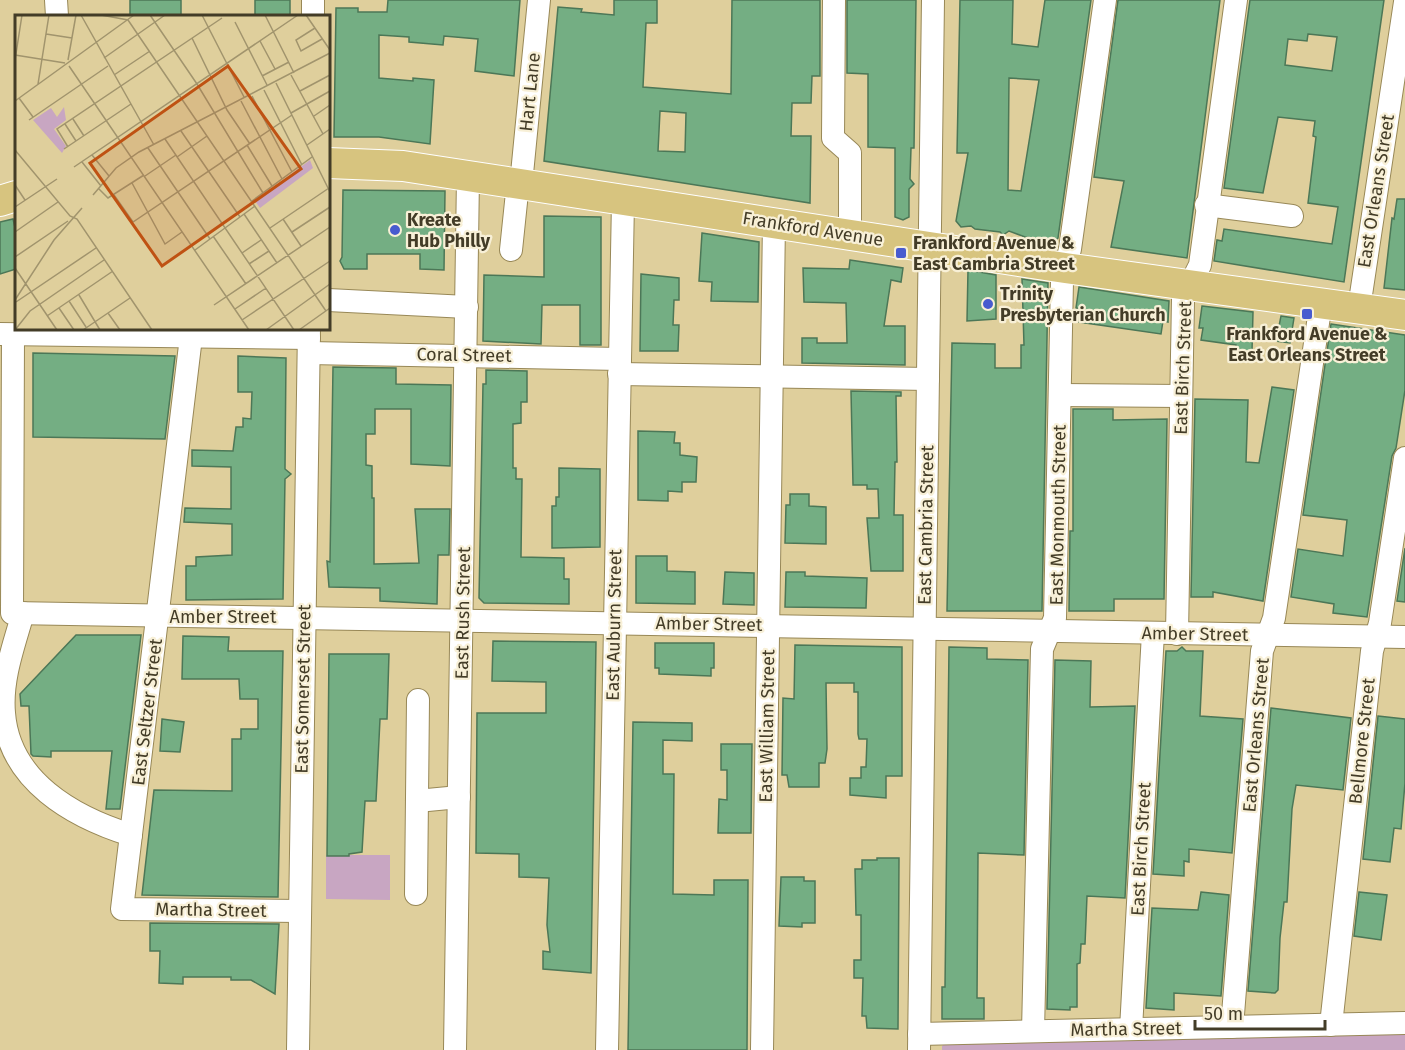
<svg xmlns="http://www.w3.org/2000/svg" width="1405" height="1050" font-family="'Fira Sans',sans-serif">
<rect width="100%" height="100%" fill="#dfcf9c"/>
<g fill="#c8a6c2">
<path d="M326 855H390V900L326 899Z"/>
<path d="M1405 1034V1050H942V1046L953 1038Z"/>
</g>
<g fill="#74ae83" stroke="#4c7757" stroke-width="1.5" fill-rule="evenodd">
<rect x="130" y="0" width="51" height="16"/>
<rect x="255" y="0" width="35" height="16"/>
<path d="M388 0H520L514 76 475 71 478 39 444 36 443 45 409 42V37L379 35V78L413 81V78L434 80 430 144 379 137H334L336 8H358V12H387Z"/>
<path d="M614 0H657V23H646L643 87 731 94 732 0H820V76H812L811 103H792L791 136H811L810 203 544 161 558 7 582 9 581 12 614 15ZM660 111 686 113 685 152 658 151Z"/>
<path d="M847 0H916L914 148H911L910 179 914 184 909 189V217L903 220 895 217V148L868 147V74L847 73Z"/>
<path d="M960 0H1013L1012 44 1038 47 1045 0H1091L1058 238 1054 241 1025 237 1009 231 1003 235 1000 232 975 229 971 226 961 227 956 221 968 153H957ZM1009 78 1039 80 1021 191 1008 190Z"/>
<path d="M1118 0H1220L1187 258 1111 247 1124 181 1094 177Z"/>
<path d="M1250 0H1384L1344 282 1214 261 1217 240 1222 241 1224 229 1332 244 1338 207 1308 203 1316 137 1313 136 1315 121 1278 117 1263 193 1224 188ZM1308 34 1337 37 1332 71 1285 65 1288 39 1307 41Z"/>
<path d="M343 190 445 191 444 270 420 269V254H367V269H344L340 261 342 257Z"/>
<path d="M1397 199H1405V290L1384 288 1392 218 1394 219Z"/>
<path d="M544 216 601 217V345H580V305H542L541 344 483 341 484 275 544 277Z"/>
<path d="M13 219 16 232V269L0 274V222Z"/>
<path d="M702 233 759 242 758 302 711 301 712 282 699 281Z"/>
<path d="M850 260 903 268 901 282 891 280 884 326H905V365L802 363V338H817V343H847L846 303 804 302 803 268 849 269Z"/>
<path d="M968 270 996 275V319L967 321Z"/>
<path d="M641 274 679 278V300H674L673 325H679L678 351H640Z"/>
<path d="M1022 279 1048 283 1042 611H947L952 343 995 344V368H1021V345H1024Z"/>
<path d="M1079 287 1169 301 1168 322 1163 321 1161 334 1079 322 1081 309 1076 308Z"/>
<path d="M1202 306 1253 312 1252 352H1236V345L1201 340 1203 328H1199Z"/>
<path d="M1281 316 1294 318 1290 343 1276 341Z"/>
<path d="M1331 324 1405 335V390L1396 448 1392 456 1367 617 1333 613 1334 604 1291 597 1298 549 1343 556 1347 520 1303 515Z"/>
<path d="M33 353 175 356 165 439 33 437Z"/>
<path d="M238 356 286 358 285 469 291 474 285 479 283 599 186 600V566H196V557L232 555V524L184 522 185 508 231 509V467L192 466V450L233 451 236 427H243V418L251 419 252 392H238Z"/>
<path d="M333 367 396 368V384L451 385 450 466 411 464V409H375V434H366V465L372 466V498H374V564L419 563 415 509H450L449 555H438L437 604 380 601V588L329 587 327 561 330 562Z"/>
<path d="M486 370 527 371V402H521V423L513 424V468H516V479H522L521 557 564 558V579H569V604L484 603 479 598 483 384H486Z"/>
<path d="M1272 387 1294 390 1263 601 1213 592V597H1191L1195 399 1248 400 1246 462 1259 463Z"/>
<path d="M851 391 901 392V396H896L897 462H895L894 515H903V571H871L867 518H879L878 489H867V485H853Z"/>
<path d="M1073 409H1113V420L1167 419 1164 599H1114V611H1069L1070 531H1073Z"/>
<path d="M638 431 675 432 674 443H680V455L697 457 696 482H682V492L668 491V501L638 500Z"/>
<path d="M559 468 600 469V547L552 548V506H556V497H559Z"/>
<path d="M790 494H809V506L826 507V544L785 543 786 505H790Z"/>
<path d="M1405 548V602L1397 601Z"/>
<path d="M636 556H667V571L695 572V604L636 603Z"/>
<path d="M725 572 754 573V605L723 604Z"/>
<path d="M786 572H805V576L867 578 866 608 785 607Z"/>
<path d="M76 635H141L120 809H106L112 751H51V757L33 756 31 754 29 706H21L20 694Z"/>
<path d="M183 636 229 637 228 651H283L278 897 142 895 154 790 232 791V739H241V729H258V699H240L239 679H182Z"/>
<path d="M493 641 596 642 591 973 543 969V951L550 952 547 925 549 878 519 877V854L476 853 477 713H546V682L492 681Z"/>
<path d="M655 643H714V668H711V676L659 674V668H655Z"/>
<path d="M795 645 902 647V776H886V798L850 795V778H861V767H866L867 739H859L858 734V692H854V683H826L827 749 825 763H819V787H789L787 775H782L783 698 794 699Z"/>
<path d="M949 647 987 648V659L1028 660 1024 855 978 853 977 998H984V1019H942V987H945Z"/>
<path d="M1182 647 1186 651H1203L1200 716 1243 719 1232 853 1189 849V862L1184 861V876L1153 874 1166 651H1177Z"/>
<path d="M329 654H389L387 719H380L376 801H365L362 852 349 854V856H327Z"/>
<path d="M1055 660 1091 661 1090 707 1135 706 1125 898 1087 896 1085 944H1081L1080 963 1077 964V1007H1070V1010L1047 1009Z"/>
<path d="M1271 708 1351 718 1343 790 1296 785 1292 809 1287 902H1284L1280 938 1278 990 1275 993 1248 991Z"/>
<path d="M1378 716 1405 719V783L1401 829 1394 828 1390 862 1363 859Z"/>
<path d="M162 719 184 722 180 752 160 751Z"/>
<path d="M633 722 692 723V741L663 740V774H674L673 894 714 895V880H748L747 1050H628Z"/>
<path d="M721 744H752L751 833H718L719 799 727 800V770H721Z"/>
<path d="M877 858H899L898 1029 867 1028 866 1016H862L863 978H854V960H861V915H856L855 869H862V860H877Z"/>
<path d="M781 877H804V881H815V923H802V927L779 926Z"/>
<path d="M1201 892 1229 895 1221 996 1174 993V1010L1146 1008 1152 908 1198 910Z"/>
<path d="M1359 892 1387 895 1381 940 1354 936Z"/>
<path d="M150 923 279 924 275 994 251 980H231V977H183V984L159 983 160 951H150Z"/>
</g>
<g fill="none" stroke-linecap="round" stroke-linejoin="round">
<g stroke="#988857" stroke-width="24">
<g id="minor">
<path d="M56 0 57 16"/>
<path d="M834 0 833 138 850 153V234"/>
<path d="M313 16V0"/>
<path d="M521 184 539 0"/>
<path d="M1206 205 1292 216"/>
<path d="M511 250 518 183"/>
<path d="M328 300 467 307"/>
<path d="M1359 308 1405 2"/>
<path d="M0 334 309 338"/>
<path d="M13 335 12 613 1405 637"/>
<path d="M191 337 122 909 299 911"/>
<path d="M309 353 619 359"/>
<path d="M619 374 928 379"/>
<path d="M1061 395 1181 396"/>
<path d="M23 613C14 645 1 679 4 713 9 781 73 817 131 835"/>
<path d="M1177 634 1183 299 1200 265 1236 0"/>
<path d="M417 801 459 797"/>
<path d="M416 894 418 700"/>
<path d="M1331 1025 1372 651 1380 623 1405 458"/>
<path d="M1232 1027 1262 651 1274 618 1321 303"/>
<path d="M1131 1029 1153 633"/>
<path d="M1033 1031 1042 649 1055 618 1062 281 1070 249 1105 0"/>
<path d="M919 1034 1405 1023"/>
<path d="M298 1050 309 328"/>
<path d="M455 1050 468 177"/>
<path d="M607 1050 623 201"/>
<path d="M762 1050 774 222"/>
<path d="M919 1050 933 0"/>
</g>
</g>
<g stroke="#fff" stroke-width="32">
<g id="major">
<path d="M328 163 403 166 1065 268 1405 315"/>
<path d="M0 201 16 196"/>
</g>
</g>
<use href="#minor" stroke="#fff" stroke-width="22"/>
<use href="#major" stroke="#d7c47f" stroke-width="30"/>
</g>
<g fill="#485bcf" stroke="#f8f0d7" stroke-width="2">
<circle cx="395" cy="230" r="6"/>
<rect x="895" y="247" width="12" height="12" rx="3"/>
<circle cx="988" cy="304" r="6"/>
<rect x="1301" y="308" width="12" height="12" rx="3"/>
</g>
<g text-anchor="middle" stroke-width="4.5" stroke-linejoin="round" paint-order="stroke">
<g font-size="18" fill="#433c27" stroke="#f8f0d7">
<text transform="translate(530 92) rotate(-84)" y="6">Hart Lane</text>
<text transform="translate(1376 191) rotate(-81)" y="6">East Orleans Street</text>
<text transform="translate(813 229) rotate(9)" y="6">Frankford Avenue</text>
<text transform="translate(464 355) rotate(1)" y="6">Coral Street</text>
<text transform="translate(1183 368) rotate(-88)" y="6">East Birch Street</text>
<text transform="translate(1058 515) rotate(-89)" y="6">East Monmouth Street</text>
<text transform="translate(926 525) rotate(-89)" y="6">East Cambria Street</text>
<text transform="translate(463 613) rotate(-89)" y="6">East Rush Street</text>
<text x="223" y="623">Amber Street</text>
<text transform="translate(709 624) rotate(1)" y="6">Amber Street</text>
<text transform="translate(614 625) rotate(-89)" y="6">East Auburn Street</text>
<text transform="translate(1195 634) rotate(1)" y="6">Amber Street</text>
<text transform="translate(303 689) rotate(-89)" y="6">East Somerset Street</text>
<text transform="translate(147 712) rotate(-83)" y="6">East Seltzer Street</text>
<text transform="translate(767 726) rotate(-89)" y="6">East William Street</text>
<text transform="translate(1256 735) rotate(-85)" y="6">East Orleans Street</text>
<text transform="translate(1362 741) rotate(-84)" y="6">Bellmore Street</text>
<text transform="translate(1141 849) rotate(-87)" y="6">East Birch Street</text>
<text transform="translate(211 910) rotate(1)" y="6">Martha Street</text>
<text transform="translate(1126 1029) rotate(-1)" y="6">Martha Street</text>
</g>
<g font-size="18" font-weight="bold" fill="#433c27" stroke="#f8f0d7" text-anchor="start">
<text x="407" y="226">Kreate<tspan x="407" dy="21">Hub Philly</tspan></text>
<text x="913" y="249">Frankford Avenue &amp;<tspan x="913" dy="21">East Cambria Street</tspan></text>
<text x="1000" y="300">Trinity<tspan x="1000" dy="21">Presbyterian Church</tspan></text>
<text x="1307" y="340" text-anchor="middle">Frankford Avenue &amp;<tspan x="1307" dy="21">East Orleans Street</tspan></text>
</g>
</g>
<g transform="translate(15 15)">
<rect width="315" height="315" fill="#dfcf9c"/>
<path d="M49 92 51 105 39 114 51 131 47 138 18 105 36 93 42 102ZM295 145 298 153 245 193 240 186Z" fill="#c8a6c2"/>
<path fill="none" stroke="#a1946d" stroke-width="1.5" d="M66 0 139 130M86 0 113 5 311 296M135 0 182 69 248 178M187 0 229 82M250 0 279 58M291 0 315 35M220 7 252 70M300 13 281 25 286 36 307 24M31 19 57 23M177 23 212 95 235 129M245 26 260 54M0 40 50 48M89 43 150 0M0 45 7 0M53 45 61 0M54 51 234 315M99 60 135 36M276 60 308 119M247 61 274 47M261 68 315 177M23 69 34 0M249 75 287 150M285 76 315 60M237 81 277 157M4 83 18 102M0 86 119 0M226 86 267 164M276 98 315 76M299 101 315 90M58 104 69 121M14 105 93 51M50 109 61 126M166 116 225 202M150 124 279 315M232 130 257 171M292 130 315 114M53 132 42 114 207 3M133 133 195 224M49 134 116 89M0 135 55 201 62 204 137 315M77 140 94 161M162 142 192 121M67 147 86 171M59 152 283 0M130 161 161 140M117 168 150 229 167 217M0 170 10 185M84 174 93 183 129 160M78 180 101 153 124 137 315 38M99 180 118 207 277 100M237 186 297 142M0 192 42 164M229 199 262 248M268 204 286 231M255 213 314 173M0 217 43 187M277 217 315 192M198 221 231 269M180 235 240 191M227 238 246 225M0 242 53 206M234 249 254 236M0 253 42 315M64 280 85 315M0 285 39 225 67 193M54 286 71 312M1 287 81 233M199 290 315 212M44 293 59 315M220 294 251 273M93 298 105 315M32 301 98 256M227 305 315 246M0 315 15 296 89 245M68 315 115 283M251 315 315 269M284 315 315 293"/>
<path fill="#bf5213" fill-opacity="0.15" stroke="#bf5213" stroke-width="3" d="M213 51 286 154 147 251 75 148Z"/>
<rect width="315" height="315" fill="none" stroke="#433c27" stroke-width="3"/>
</g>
<path d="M1195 1020v9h130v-9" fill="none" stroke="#433c27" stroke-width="3"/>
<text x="1204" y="1020" font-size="18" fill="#433c27" stroke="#f8f0d7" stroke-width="4.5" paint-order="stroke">50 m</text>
</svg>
